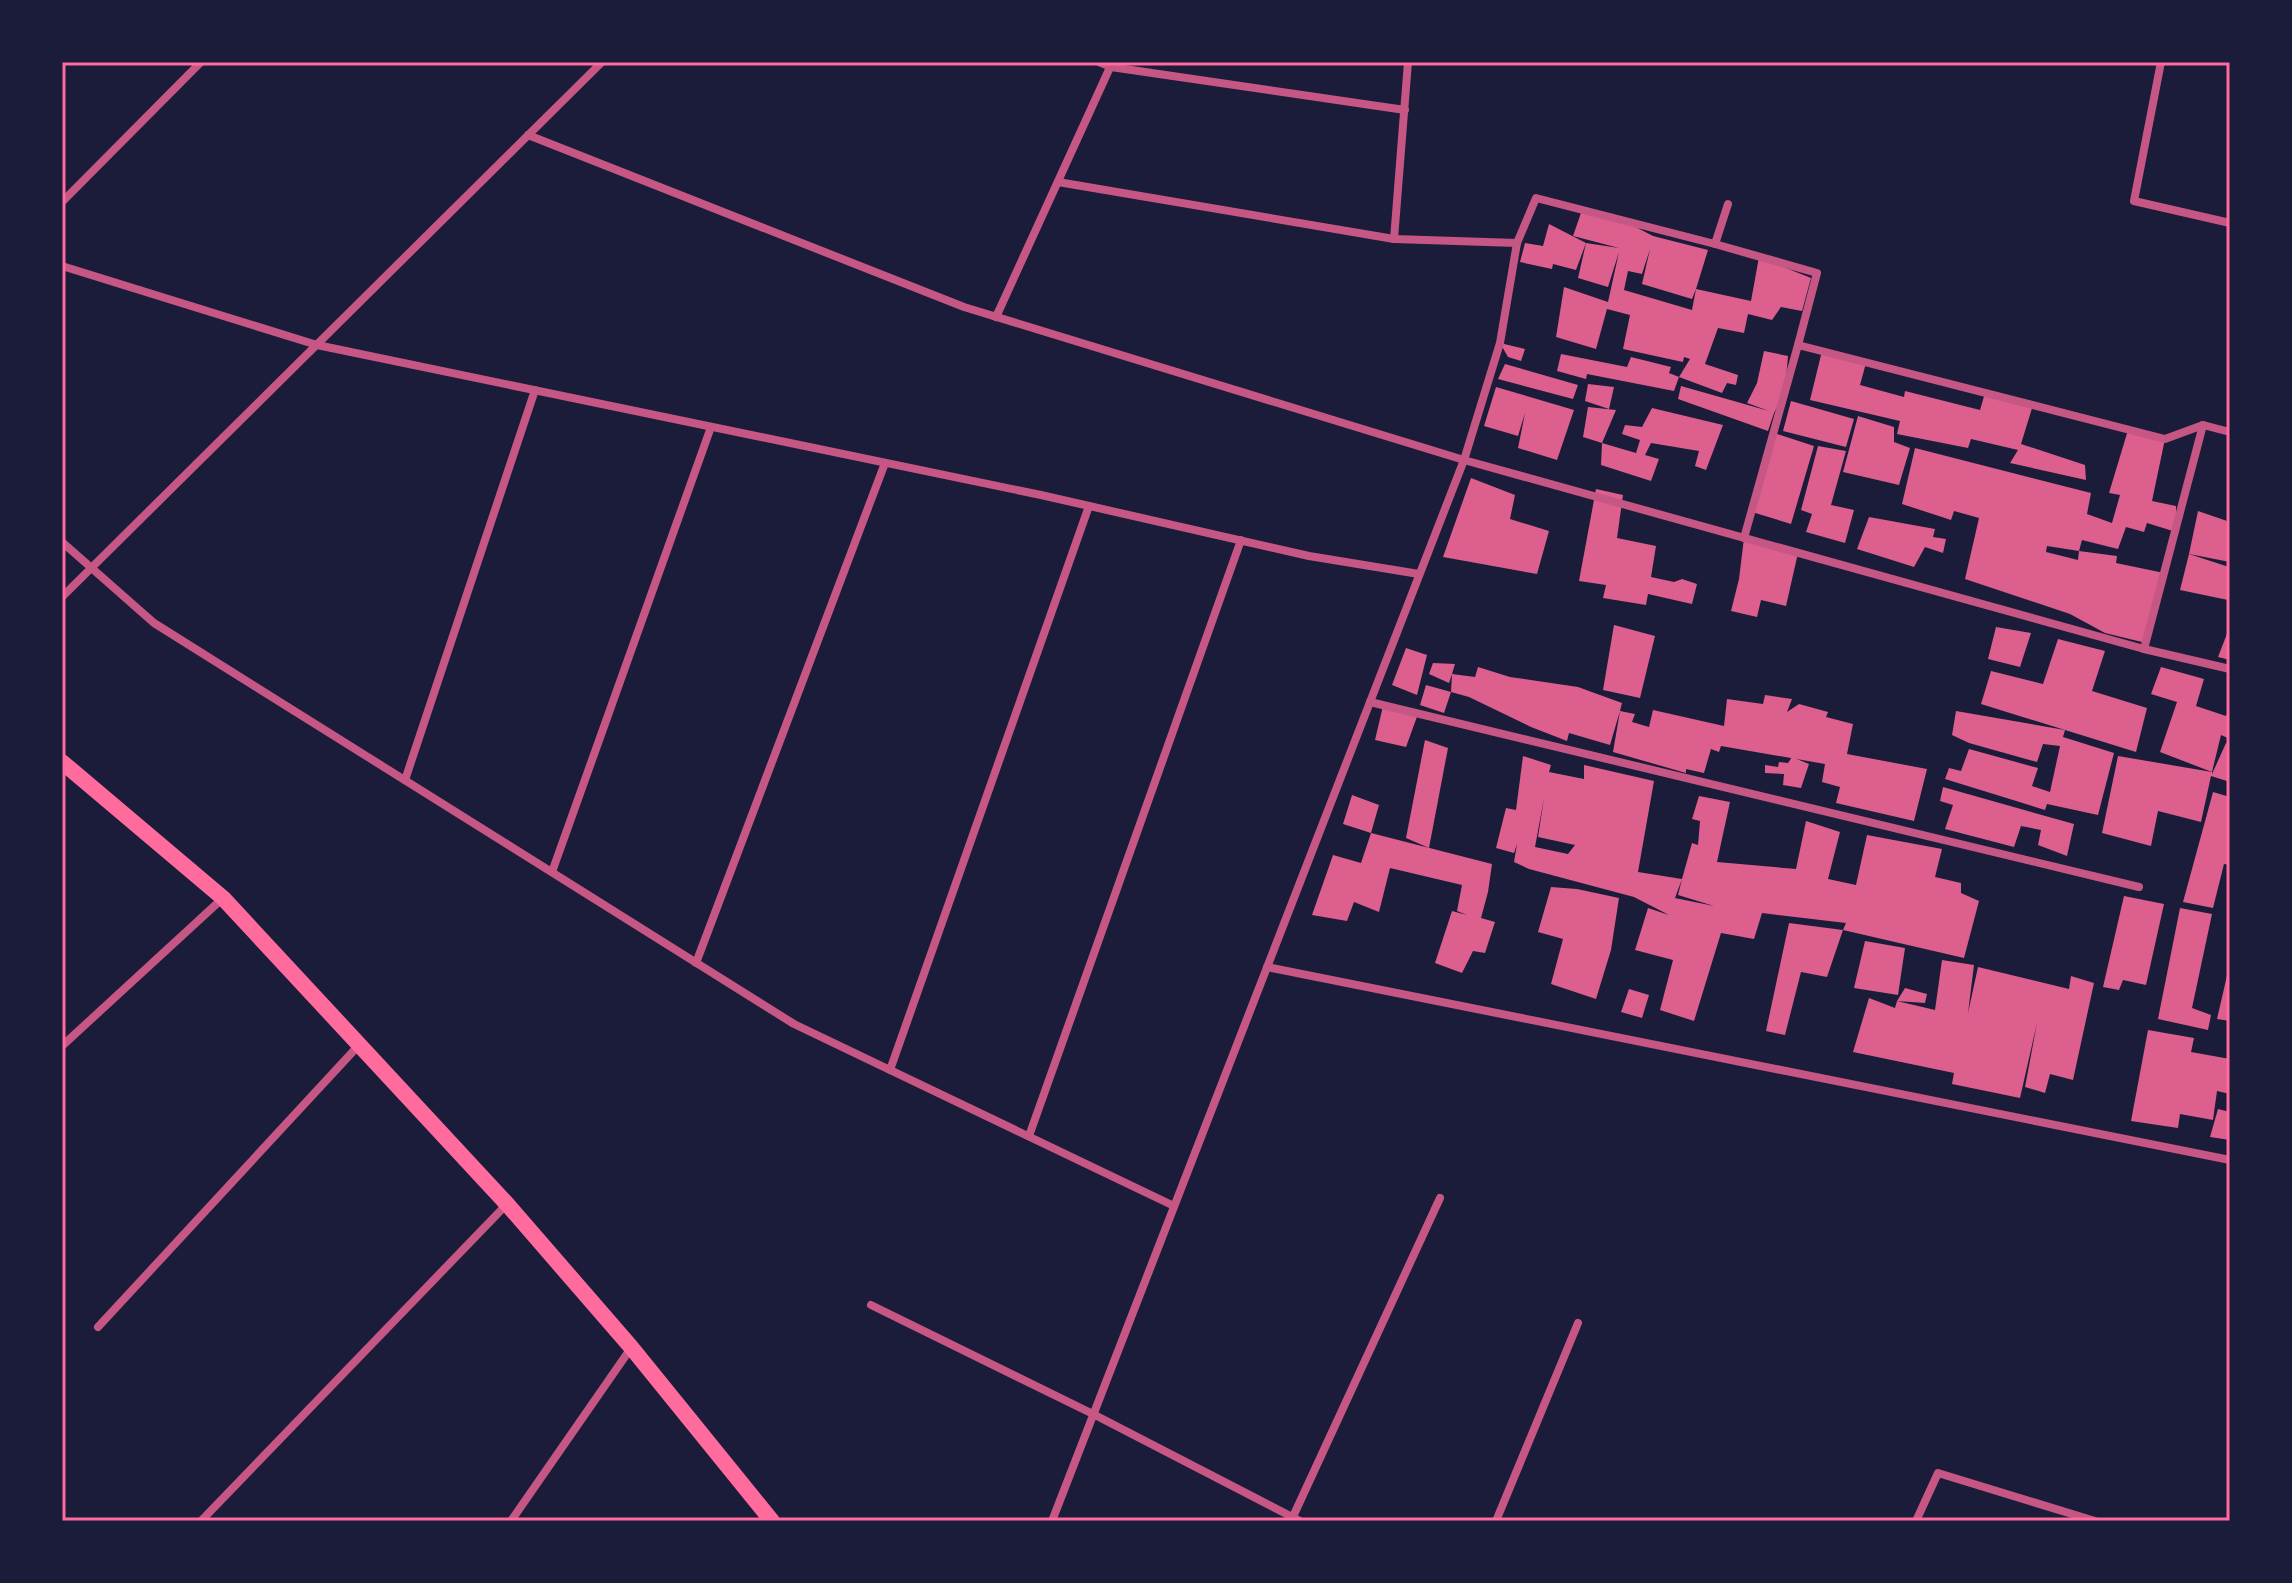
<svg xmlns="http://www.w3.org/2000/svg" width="2292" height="1583" font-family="'Fira Sans Condensed',sans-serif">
<rect width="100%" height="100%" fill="#1b1b3a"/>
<g fill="#dd5f8e" fill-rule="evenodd">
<path d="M1582 210 1626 222 1653 236 1708 250 1696 289 1751 301 1759 257 1811 278 1802 311 1781 307 1772 320 1748 314 1744 333 1718 328 1705 364 1738 375 1736 385 1727 383 1722 393 1679 377 1690 359 1684 357 1683 362 1623 349 1630 315 1607 309 1596 349 1556 337 1564 287 1608 302 1619 252 1608 287 1578 278 1586 243 1619 248 1573 236ZM1650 249 1642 284 1692 299 1696 289 1692 310 1624 290 1628 271 1642 274Z"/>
<path d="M1549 224 1586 243 1576 270 1553 264 1552 269 1520 262 1525 243 1543 246Z"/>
<path d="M1500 343 1525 349 1521 361 1508 357Z"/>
<path d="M1764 351 1788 356 1785 391 1774 413 1768 431 1678 399 1681 386 1769 411 1747 403 1757 383Z"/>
<path d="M1822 351 1866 363 1860 385 1904 397 1905 391 1980 410 1985 393 2033 405 2021 444 2085 465 2086 480 2010 463 2018 450 1971 439 1968 448 1897 434 1900 421 1810 400Z"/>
<path d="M1561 354 1627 367 1631 357 1671 367 1669 373 1679 377 1674 391 1587 374 1586 379 1557 371Z"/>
<path d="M1505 364 1578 385 1573 399 1498 379Z"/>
<path d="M1588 384 1614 387 1609 409 1585 401Z"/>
<path d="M1496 387 1574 410 1557 460 1518 448 1525 413 1518 436 1484 426Z"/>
<path d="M1791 401 1854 419 1846 447 1783 431Z"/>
<path d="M1588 407 1616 410 1602 443 1636 453 1640 440 1622 434 1625 425 1642 427 1652 408 1723 425 1706 470 1695 466 1699 451 1651 443 1645 455 1659 459 1651 481 1601 465 1602 443 1583 437Z"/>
<path d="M1858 416 1894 427V442L1910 448 1899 485 1843 472Z"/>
<path d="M2128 430 2165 439 2152 501 2176 506V532L2147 523 2144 532 2126 527 2118 549 2082 540 2079 551 2047 546 2046 552 2078 560 2079 551 2117 556 2116 563 2164 573 2146 643 2105 633 2070 614 1965 579 1979 518 1954 511 1951 520 1902 504 1915 448 2091 493 2087 514 2112 523 2120 495 2109 493Z"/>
<path d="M1774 433 1814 446 1791 524 1752 512Z"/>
<path d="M1818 446 1846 451 1831 505 1854 510 1845 543 1806 532 1812 514 1801 510Z"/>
<path d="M1471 478 1515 495 1510 519 1549 531 1537 574 1443 557Z"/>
<path d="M1596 489 1623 495 1617 538 1656 546 1651 577 1674 582 1682 579 1697 584 1692 604 1648 594 1646 605 1603 598 1606 585 1579 581Z"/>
<path d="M2198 511 2230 522V562L2189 554Z"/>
<path d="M1869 517 1935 529 1933 537 1946 539 1943 553 1925 547 1914 567 1857 549Z"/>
<path d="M1744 538 1798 553 1786 606 1761 600 1757 617 1731 611 1739 579Z"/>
<path d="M2189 554 2229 567 2228 600 2180 590Z"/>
<path d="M1614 625 1655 636 1640 698 1603 690Z"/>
<path d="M2230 626V660L2218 657Z"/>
<path d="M1996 627 2031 633 2020 667 1988 659Z"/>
<path d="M2058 639 2105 651 2092 691 2147 708 2136 752 1981 704 1991 671 2043 684Z"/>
<path d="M1406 648 1427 655 1417 695 1392 685Z"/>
<path d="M1433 663 1455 664 1452 674 1475 677 1478 667 1510 677 1578 687 1622 703 1620 711 1635 714 1632 722 1649 727 1653 710 1724 726 1727 699 1763 704 1765 695 1792 699 1787 712 1799 704 1828 712 1826 717 1853 724 1847 754 1927 769 1914 821 1836 803 1840 787 1822 782 1825 764 1721 746 1719 752 1711 749 1704 773 1686 769V773L1613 752 1620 711 1610 745 1569 733 1567 741 1531 727 1469 697 1451 692 1452 674 1449 683 1429 674Z"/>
<path d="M2161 667 2204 679 2196 706 2226 716 2230 707V739L2221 735 2212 772 2160 752 2177 702 2151 694Z"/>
<path d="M1426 685 1451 692 1444 713 1420 705Z"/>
<path d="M1383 706 1418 714 1406 747 1375 740Z"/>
<path d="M1956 711 2065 730 2063 737 2114 753 2098 815 2047 804 2045 810 1945 779 1949 768 1961 771 1969 749 2038 768 2032 786 2050 792 2060 746 2043 744 2037 762 1969 743 1952 735Z"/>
<path d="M1425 740 1448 748 1429 848 1406 838Z"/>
<path d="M2226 743 2230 744V782L2211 776 2201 822 2158 811 2151 846 2102 833 2118 756 2212 772V774Z"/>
<path d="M1523 756 1551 765 1549 772 1584 779V765L1654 781 1638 872 1682 879 1675 898 1714 906 1678 895 1682 879 1692 843 1698 845 1700 821 1692 819 1699 796 1730 802 1717 862 1796 869 1806 821 1840 832 1828 879 1856 885 1867 835 1942 849 1935 877 1961 883V893L1979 901 1964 958 1843 930 1846 923 1762 913 1754 939 1721 933 1694 1021 1660 1010 1673 960 1635 950 1648 908 1669 915 1634 897 1529 869 1514 862 1517 844 1514 853 1496 848 1506 808 1516 810ZM1544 798 1538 837 1575 845 1568 854 1535 847Z"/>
<path d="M1792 757 1809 764 1801 788 1783 785 1784 774 1765 773V765L1778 767 1779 762 1788 763Z"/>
<path d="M1943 787 2074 824 2067 856 2038 845 2041 830 2021 826 2014 847 1945 829 1953 805 1940 801Z"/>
<path d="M2213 792 2230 797V865L2224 864 2213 908 2183 902Z"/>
<path d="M1352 795 1379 805 1371 833 1492 864 1488 892 1481 918 1495 922 1485 953 1473 951 1462 973 1435 963 1452 911 1467 915 1457 911 1462 885 1390 868 1379 912 1354 902 1347 921 1312 915 1333 855 1361 863 1371 833 1343 824Z"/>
<path d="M1551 887 1577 889 1619 898 1611 950 1596 999 1551 984 1563 939 1538 932Z"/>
<path d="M2124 896 2164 904 2146 985 2123 980 2119 990 2103 987Z"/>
<path d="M2180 908 2212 914 2192 1008 2211 1015 2208 1030 2158 1019Z"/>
<path d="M1789 923 1843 930 1827 977 1801 972 1785 1035 1766 1031Z"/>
<path d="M1865 941 1905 948 1898 995 1854 988Z"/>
<path d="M1942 960 1974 965 1968 1013 1978 967 2069 989 2071 976 2094 983 2073 1080 2050 1074 2045 1093 2025 1087 2037 1023 2020 1098 1952 1084 1954 1073 1853 1052 1869 998 1895 1008 1897 1001 1905 988 1927 994 1925 1003 1897 1001 1935 1010Z"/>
<path d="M2229 967H2230V1021L2217 1019Z"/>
<path d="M1629 989 1649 995 1642 1018 1621 1012Z"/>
<path d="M2148 1030 2194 1038 2191 1052 2230 1059V1094L2217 1091 2213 1120 2180 1114 2178 1128 2131 1121Z"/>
<path d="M2218 1109 2230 1112V1140L2210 1137Z"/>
</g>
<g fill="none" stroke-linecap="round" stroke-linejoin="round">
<g stroke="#c65784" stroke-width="8">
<path d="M1099 62 1111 67 1405 110"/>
<path d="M2161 62 2134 201 2230 223"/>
<path d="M528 135 964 307 1464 460 1052 1521"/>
<path d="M1058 182 1394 239 1517 243"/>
<path d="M62 202 201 62"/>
<path d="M1728 204 1715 244 1536 198 1517 243 1500 343 1464 460 2144 649 2230 669"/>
<path d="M1394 239 1408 62"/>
<path d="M1715 244 1817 273 1798 345 2165 439 2203 425 2230 432"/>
<path d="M62 266 317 345 1041 495 1309 556 1419 574"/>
<path d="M996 317 1112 63"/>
<path d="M1744 538 1798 345"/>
<path d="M62 542 154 623 794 1024 1174 1206"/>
<path d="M62 597 602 62"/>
<path d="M2144 649 2203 425"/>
<path d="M1370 702 2139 887"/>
<path d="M405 780 535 390"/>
<path d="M552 872 711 427"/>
<path d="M696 963 885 463"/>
<path d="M1267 967 2230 1160"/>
<path d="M62 1046 223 898"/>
<path d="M890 1070 1089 506"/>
<path d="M1029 1136 1241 540"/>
<path d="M871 1305 1093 1414 1300 1521"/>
<path d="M98 1327 359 1045"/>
<path d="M201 1521 507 1204"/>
<path d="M511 1521 631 1348"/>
<path d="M1291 1521 1440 1198"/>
<path d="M1496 1521 1578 1323"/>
<path d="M1916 1521 1938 1473 2095 1521"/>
</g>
<path stroke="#ff6b9d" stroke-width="16" d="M62 762 223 898 507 1204 631 1347 772 1521"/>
</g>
<rect width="2292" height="1583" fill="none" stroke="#1b1b3a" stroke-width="128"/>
<rect x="64" y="64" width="2164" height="1455" fill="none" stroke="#ff6b9d" stroke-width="3"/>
</svg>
